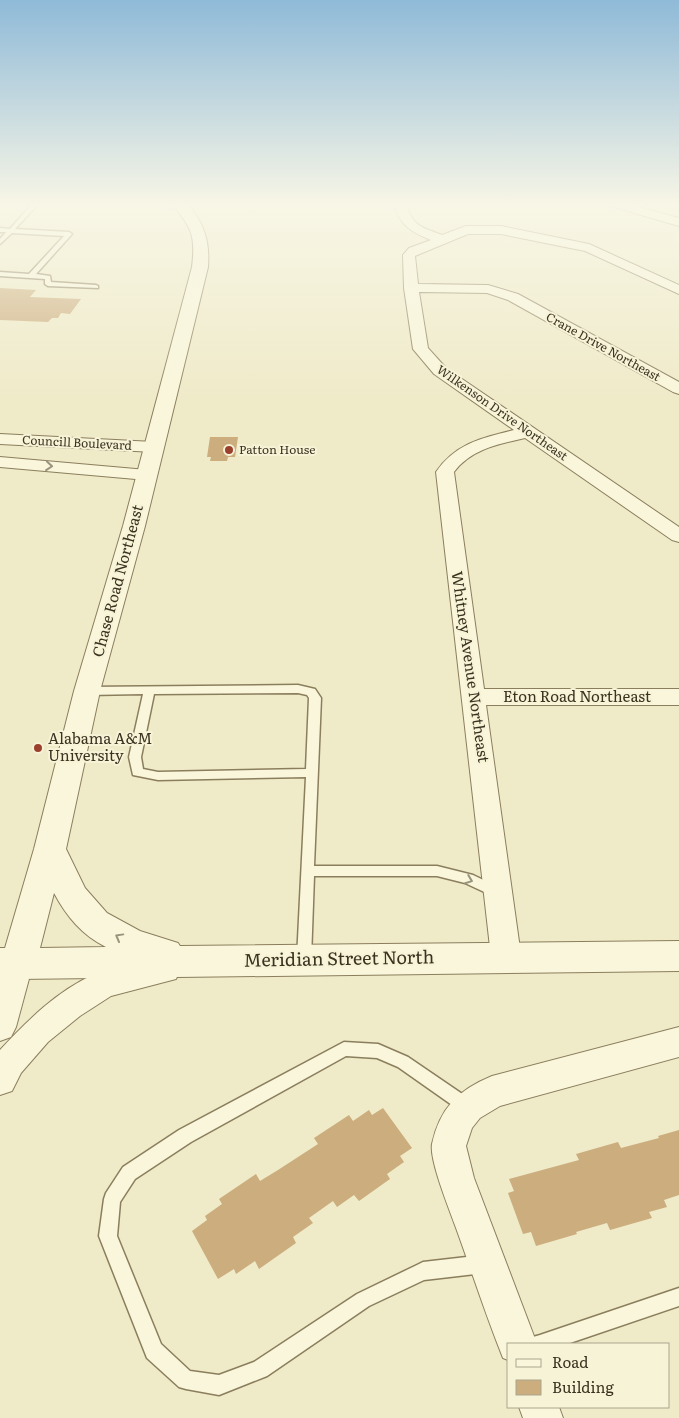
<svg xmlns="http://www.w3.org/2000/svg" width="679" height="1418" font-family="Literata,serif">
<rect width="100%" height="100%" fill="#efeac8"/>
<g fill="#ccad7e">
<path d="M0 288 36 290 30 297 81 299 70 314 61 313 58 318H52L48 322 0 320Z"/>
<path d="M210 437H238L235 457H228L227 461H210L211 457H207Z"/>
<path d="M383 1108 412 1148 400 1156 404 1162 387 1174 390 1179 359 1201 354 1195 337 1207 333 1201 309 1218 313 1223 293 1237 296 1243 259 1269 255 1261 236 1274 234 1269 218 1279 192 1231 207 1220 205 1216 222 1204 219 1199 256 1174 260 1181 278 1170 318 1144 314 1138 349 1115 353 1121 369 1110 372 1115Z"/>
<path d="M679 1130V1195L664 1200 667 1207 649 1212 652 1218 610 1230 607 1223 576 1232 577 1234 536 1246 531 1232 523 1234 508 1193 514 1191 509 1179 579 1160 576 1154 618 1142 621 1148 659 1138 658 1136Z"/>
</g>
<g fill="none" stroke-linecap="round" stroke-linejoin="round">
<g stroke="#8b7e5d" stroke-width="3">
<g id="service">
<path d="M33 203H39L15 229 69 232 72 234 36 274 50 276 51 282 96 285 98 286V288L48 286 45 284V279L0 276V272L29 274 64 236 12 233 0 244V239L6 232H0V228L10 229Z"/>
<path d="M298 685 315 689 321 698 314 866H437L473 875 500 888 502 892 500 896 495 897 465 883 437 876H314L311 959 309 963 304 965 299 963 297 959 306 777 158 780 133 775 129 757 143 694 87 695 81 691 87 687ZM298 693 307 695 309 698 306 769 158 772 143 769 141 757 154 694Z"/>
<path d="M344 1042 378 1044 408 1057 474 1102 476 1107 474 1112 468 1115 462 1112 398 1067 377 1058 346 1056 191 1142 135 1179 120 1202 117 1236 161 1344 190 1371 219 1375 254 1362 357 1294 417 1265 423 1262 484 1255 490 1258 493 1264 490 1270 484 1273 424 1280 369 1306 267 1376 219 1395 186 1389 179 1387 147 1358 99 1236 104 1199 106 1193 123 1167 179 1130Z"/>
<path d="M679 1288V1306L567 1344H531L533 1337 540 1335Z"/>
</g>
</g>
<g stroke="#8b7e5d" stroke-width="2">
<g id="minor">
<path d="M394 203H406C412 226 421 227 442 235L466 226H501L589 244 679 285V294L585 251 501 234H468L415 256 418 284 488 285 518 294 679 382V394L673 392 508 300 487 293 419 292 428 348 446 368 679 527V542L672 540 525 438C499 444 471 449 454 472L484 689H679V705H486L521 956 517 965 506 969 495 965 491 956 436 472C456 443 482 438 514 430L434 374 413 349 404 288 403 255 409 248 431 240C411 232 399 225 394 203Z"/>
<path d="M605 203H623L679 218V226L607 205Z"/>
<path d="M0 434 154 442 160 443 163 447 160 451 154 452 0 444Z"/>
<path d="M0 457 147 470 153 471 156 475 153 479 147 480 0 467Z"/>
<path d="M18 951 29 955 33 964 16 1027 11 1037 0 1041V974L7 955Z"/>
<path d="M165 957 176 961 180 970 176 979 111 996 80 1016 48 1042 21 1073 12 1091 0 1095V1050C27 1021 57 991 93 975 115 966 142 963 165 957Z"/>
<path d="M679 1027V1057L500 1106 480 1118 472 1128 466 1146 474 1178 537 1344H508V1360L503 1358C486 1316 472 1272 456 1228 450 1211 429 1160 432 1144 440 1108 458 1090 492 1076Z"/>
<path d="M519 1407H559L563 1418H523Z"/>
</g>
</g>
<g stroke="#8b7e5d" stroke-width="2">
<path id="tertiary" d="M172 203H186C204 222 210 241 208 267L145 526 100 691 66 849 85 888 107 913 140 931 178 943 180 946 679 941V971L18 979 0 978V948H5L34 849 74 691 123 526 192 267C196 234 191 228 172 203ZM54 893C67 917 82 935 106 947L40 948Z"/>
</g>
<use href="#service" fill="#f9f6db" fill-rule="evenodd"/>
<use href="#minor" fill="#f9f6db" fill-rule="evenodd"/>
<use href="#tertiary" fill="#f9f6db" fill-rule="evenodd"/>
</g>
<defs><path id="oneway-chevron" d="M-2-3.5L2.5 0L-2 3.5" fill="none" stroke-width="1.6" stroke-linecap="round" stroke-linejoin="round" transform="scale(1.25)"/></defs>
<g stroke="#9a947e">
<use href="#oneway-chevron" transform="translate(49 466) rotate(5)"/>
<use href="#oneway-chevron" transform="translate(469 880) rotate(21)"/>
<use href="#oneway-chevron" transform="translate(119 937) rotate(-151)"/>
</g>
<linearGradient id="sky" x2="0" y2="1"><stop stop-color="#8fbad8"/><stop offset="0.51" stop-color="#f8f6e6"/><stop offset="1" stop-color="#f8f6e6" stop-opacity="0"/></linearGradient>
<rect width="679" height="401" fill="url(#sky)"/>
<g fill="#9a402d" stroke="#f6f3d7" stroke-width="2">
<circle cx="229" cy="450" r="5"/>
<circle cx="38" cy="748" r="5"/>
</g>
<g text-anchor="middle" stroke-width="4" stroke-linejoin="round" paint-order="stroke">
<g font-size="12" fill="#3b3220" stroke="#f6f3d7">
<text transform="translate(603 347) rotate(29)" y="4">Crane Drive Northeast</text>
<text transform="translate(502 413) rotate(35)" y="4">Wilkenson Drive Northeast</text>
<text transform="translate(77 443) rotate(3)" y="4">Councill Boulevard</text>
</g>
<g font-size="12" fill="#3b3220" stroke="#f6f3d7" text-anchor="start">
<text x="239" y="454">Patton House</text>
</g>
<g font-size="15" fill="#3b3220" stroke="#f6f3d7">
<text transform="translate(118 581) rotate(-75)" y="5">Chase Road Northeast</text>
<text transform="translate(470 667) rotate(82)" y="5">Whitney Avenue Northeast</text>
<text x="577" y="702">Eton Road Northeast</text>
</g>
<g font-size="15" fill="#3b3220" stroke="#f6f3d7" text-anchor="start">
<text x="48" y="744">Alabama A&amp;M<tspan x="48" dy="17">University</tspan></text>
</g>
<g font-size="18" fill="#3b3220" stroke="#f6f3d7">
<text transform="translate(339 959) rotate(-1)" y="6">Meridian Street North</text>
</g>
</g>
<rect x="507" y="1343" width="162" height="65" fill="#f6f3d7" stroke="#aba68e"/>
<rect x="516" y="1359" width="25" height="8" fill="#f9f6db" stroke="#aba68e"/>
<text x="552" y="1368" font-size="15" fill="#3b3220">Road</text>
<rect x="516" y="1380" width="25" height="15" fill="#ccad7e" stroke="#aba68e"/>
<text x="552" y="1393" font-size="15" fill="#3b3220">Building</text>
</svg>
